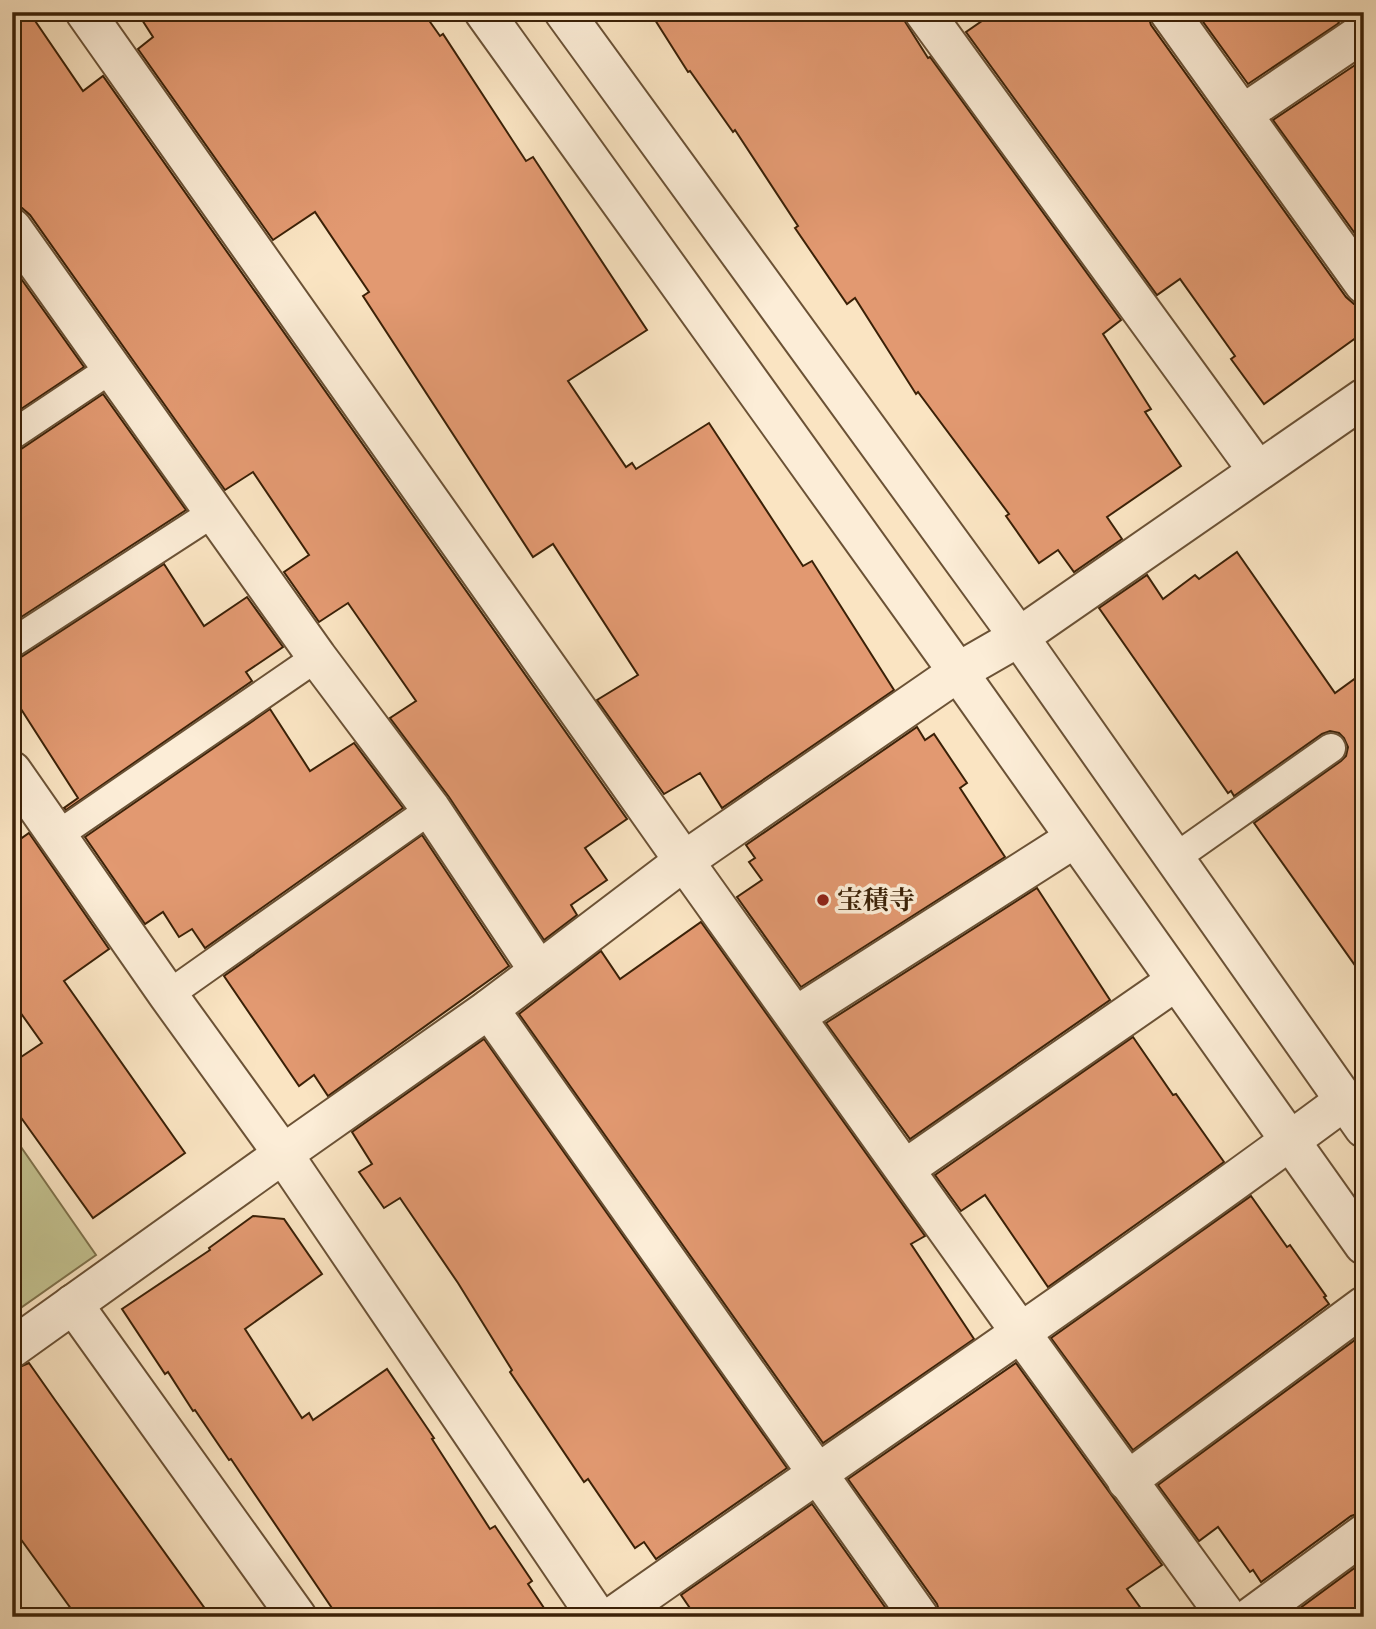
<svg xmlns="http://www.w3.org/2000/svg" width="1376" height="1629" font-family="'Gentium Book Plus','Noto Serif JP',serif">
<rect width="100%" height="100%" fill="#fae4c2"/>
<filter id="stains"><feTurbulence type="fractalNoise" baseFrequency=".00286" numOctaves="4"/><feColorMatrix values="0 0 0 0 .2 0 0 0 0 .09 0 0 0 0 .02 0 0 0 .5 -.17"/></filter>
<radialGradient id="worn" r=".72"><stop offset=".6" stop-color="#630" stop-opacity="0"/><stop offset="1" stop-color="#630" stop-opacity=".3"/></radialGradient>
<path fill="#c3c290" stroke="#7f724c" stroke-width="2" d="M12 1134 96 1255 12 1314Z"/>
<g fill="#e29971" stroke="#3b2107" stroke-width="2">
<path d="M12 12H29L83 91 103 76 627 819 585 848 607 880 571 905 577 915 544 940 449 797 390 718 416 701 348 603 319 622 284 572 309 555 253 472 225 490 30 215 22 208 12 207Z"/>
<path d="M137 12H423L440 36 443 34 526 161 533 157 647 330 568 381 626 467 632 463 636 469 709 423 803 566 812 561 894 690 722 808 700 773 664 794 597 700 638 675 553 544 533 557 363 296 369 292 315 212 273 240 138 49 153 37Z"/>
<path d="M650 12H899L928 58 930 57 1121 320 1103 334 1151 409 1145 412 1181 466 1107 517 1122 539 1074 572 1058 550 1039 563 1006 516 1009 514 918 392 916 394 855 298 847 304 795 228 798 226 735 130 733 132 690 71 688 72Z"/>
<path d="M995 12H1147L1151 25 1346 297 1354 304 1364 305V332L1264 404 1231 359 1235 356 1180 279 1157 295 966 32Z"/>
<path d="M1196 12H1331L1339 23 1248 84Z"/>
<path d="M1364 59V246L1273 120Z"/>
<path d="M12 266 84 367 12 415Z"/>
<path d="M103 394 186 510 12 623V452L21 449Z"/>
<path d="M1237 552 1335 693 1364 672V978L1254 823 1341 761 1346 756 1348 747 1344 738 1339 733 1330 731 1322 734 1234 796 1231 791 1228 793 1099 608 1147 575 1163 599 1195 575 1199 579Z"/>
<path d="M164 564 204 626 247 597 283 647 246 672 252 681 66 810 64 808 78 798 12 695V660L21 657Z"/>
<path d="M270 709 310 771 354 743 403 808 205 948 192 929 179 937 163 912 145 924 85 837Z"/>
<path d="M917 727 925 740 934 734 967 783 960 788 1005 857 801 987 737 897 762 880 749 862 755 858 746 845Z"/>
<path d="M29 833 109 949 64 981 185 1153 93 1218 12 1105V1063L42 1043 20 1012 12 1017V845Z"/>
<path d="M422 835 509 966 328 1096 314 1075 299 1086 224 976Z"/>
<path d="M1037 888 1110 1000 910 1139 826 1023Z"/>
<path d="M701 922 925 1236 911 1244 974 1339 823 1443 519 1014 601 951 620 979Z"/>
<path d="M1133 1037 1173 1095 1176 1094 1224 1162 1048 1287 985 1195 961 1211 935 1175Z"/>
<path d="M484 1039 787 1468 656 1559 644 1542 635 1548 588 1479 584 1482 510 1372 512 1370 458 1283 400 1198 384 1208 359 1172 372 1164 352 1132Z"/>
<path d="M1251 1196 1287 1247 1290 1245 1326 1296 1324 1297 1329 1304 1133 1450 1051 1338Z"/>
<path d="M253 1216 284 1219 322 1274 245 1329 302 1418 309 1413 313 1420 387 1369 434 1438 432 1439 490 1529 495 1526 532 1581 528 1584 550 1617H338L231 1459 229 1460 195 1410 193 1411 168 1372 165 1374 122 1309 210 1250 209 1248Z"/>
<path d="M1355 1340 1364 1353V1512L1351 1516 1261 1582 1253 1570 1250 1572 1218 1527 1199 1541 1158 1485Z"/>
<path d="M29 1363 55 1400 211 1617H77L12 1527V1370Z"/>
<path d="M1016 1363 1162 1565 1127 1589 1147 1617H941L937 1604 848 1479Z"/>
<path d="M812 1504 892 1617H696L681 1595Z"/>
<path d="M1364 1561V1617H1288Z"/>
</g>
<g fill="none" stroke-linecap="round" stroke-linejoin="round">
<g stroke="#6b5236" stroke-width="32">
<g id="service">
<path d="M12 435 112 368"/>
<path d="M12 643 214 512"/>
<path d="M58 835 317 657"/>
<path d="M1175 858 1331 748"/>
<path d="M168 995 431 809"/>
</g>
</g>
<g stroke="#6b5236" stroke-width="42">
<g id="minor">
<path d="M85 12 684 861 1021 1333 1227 1617"/>
<path d="M924 12 1258 471"/>
<path d="M1169 12 1364 284"/>
<path d="M1243 114 1364 32"/>
<path d="M12 228 317 657 431 809 539 971"/>
<path d="M12 771 168 995 283 1154 597 1617"/>
<path d="M489 1009 919 1617"/>
<path d="M796 1016 1075 838"/>
<path d="M905 1169 1176 981"/>
<path d="M73 1304 297 1617"/>
<path d="M12 1348 283 1154 489 1009 684 861 958 672 1019 637 1364 398"/>
<path d="M1127 1481 1364 1306"/>
<path d="M612 1617C856 1445 1104 1279 1344 1101"/>
<path d="M1251 1617 1364 1534"/>
</g>
</g>
<g stroke="#6b5236" stroke-width="42">
<g id="tertiary">
<path d="M484 12 958 672 1364 1245"/>
<path d="M564 12 1019 637 1364 1128"/>
</g>
</g>
<use href="#service" stroke="#fcedd7" stroke-width="28"/>
<use href="#minor" stroke="#fcedd7" stroke-width="38"/>
<use href="#tertiary" stroke="#fcedd7" stroke-width="38"/>
</g>
<circle fill="#8f2418" stroke="#fcedd7" stroke-width="2.5" cx="823" cy="900" r="7"/>
<g text-anchor="middle" stroke-width="7" stroke-linejoin="round" paint-order="stroke">
<g font-size="26" font-weight="bold" fill="#3b2107" stroke="#fcedd7" text-anchor="start">
<text x="837" y="909">宝積寺</text>
</g>
</g>
<rect width="1376" height="1629" fill="none" stroke="#fae4c2" stroke-width="42"/>
<rect x="14" y="14" width="1348" height="1601" fill="none" stroke="#3b2107" stroke-width="3.5"/>
<rect x="21" y="21" width="1334" height="1587" fill="none" stroke="#3b2107" stroke-width="2"/>
<rect width="100%" height="100%" filter="url(#stains)"/>
<rect width="100%" height="100%" fill="url(#worn)"/>
</svg>
